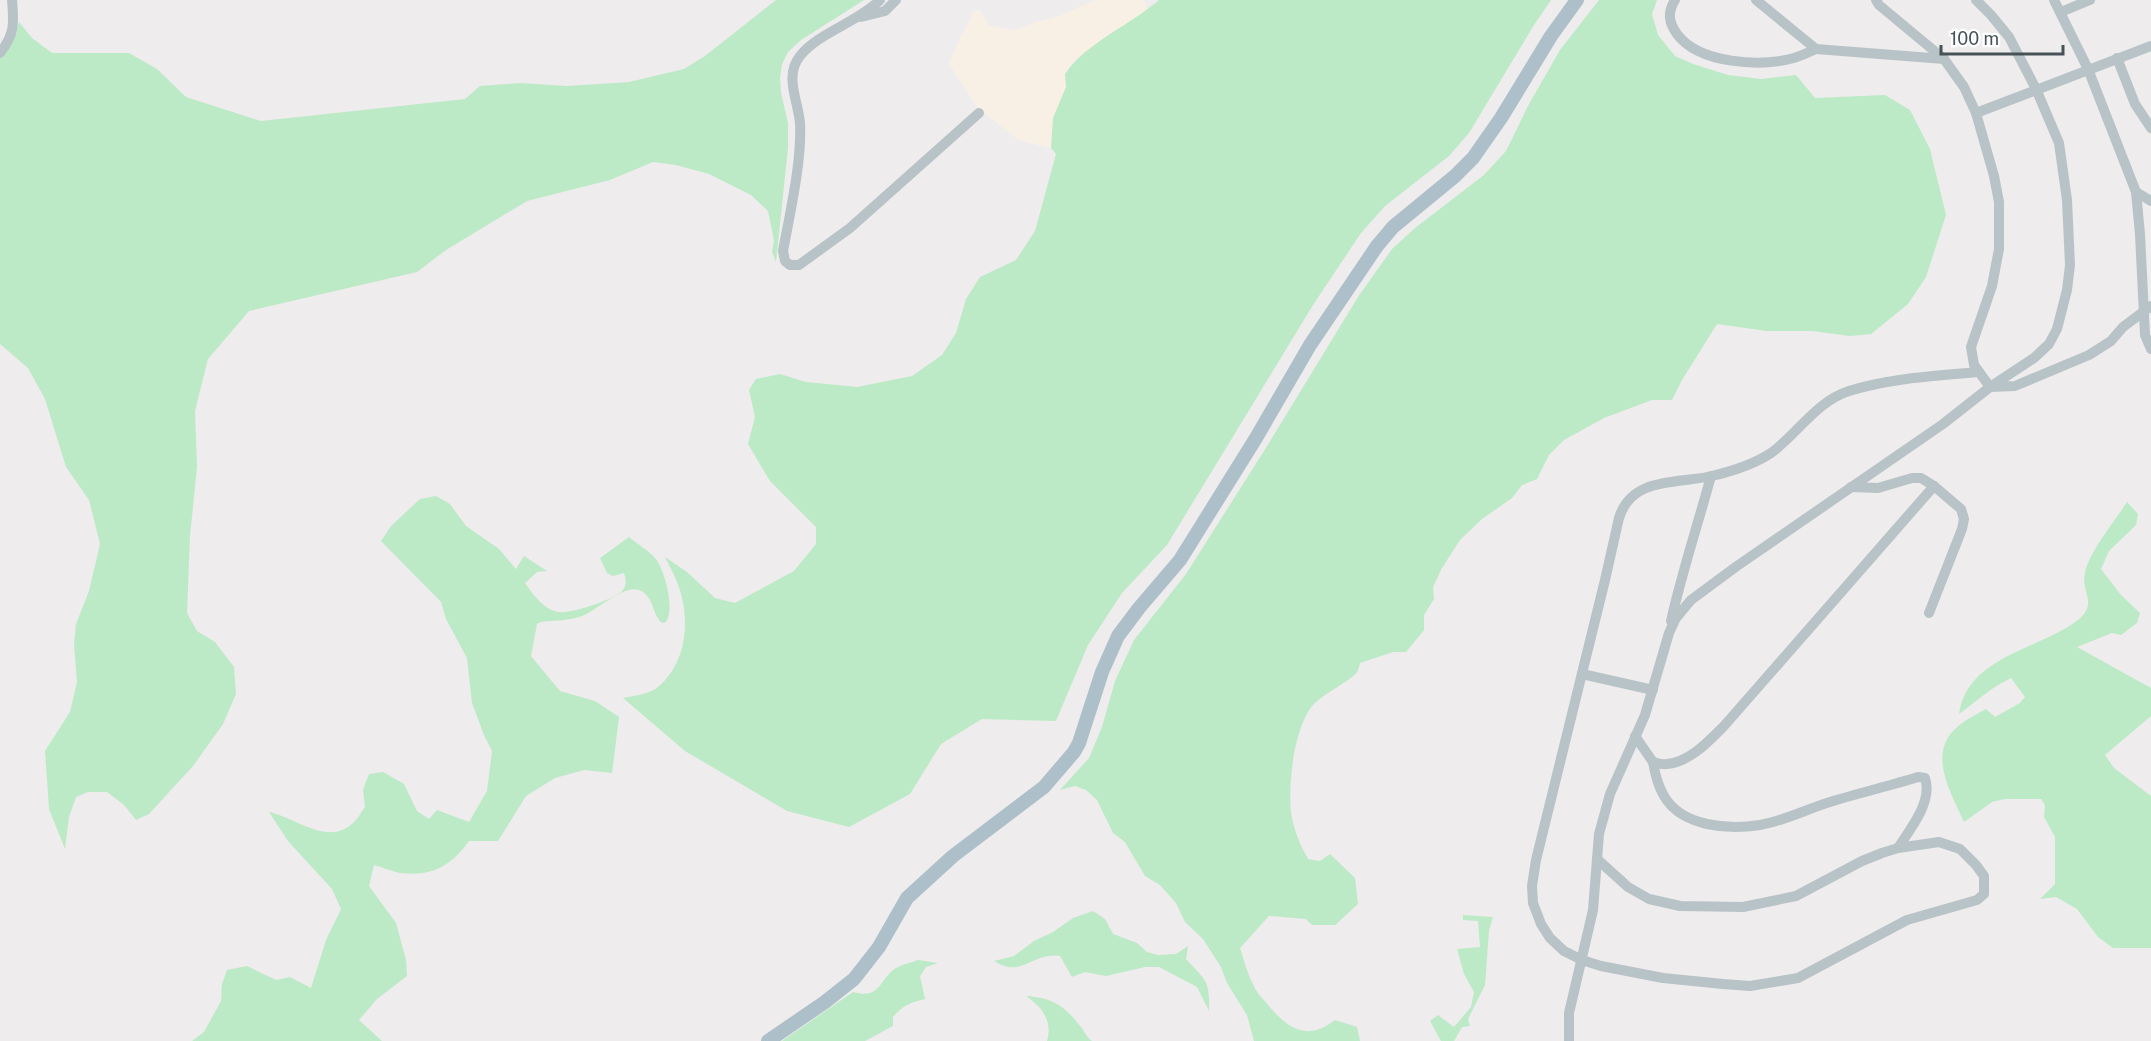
<svg xmlns="http://www.w3.org/2000/svg" width="2151" height="1041" font-family="'Public Sans',sans-serif">
<rect width="100%" height="100%" fill="#eeecec"/>
<path fill="#f9f0e5" d="M1095 0H1144L1148 10 1075 60 1065 74 1066 87 1053 118 1051 148 1020 141 977 107 949 64 961 36 973 13 980 9 989 26 1016 30 1036 22 1055 18Z"/>
<g fill="#bceac6">
<path d="M776 0H864L801 40 788 52 782 64 780 78 781 93 788 123V148L776 262 772 252 774 240 768 211 751 195 709 174 676 165 653 162 610 180 527 201 446 250 417 272 249 311 208 359 195 411 197 467 190 536 187 613 197 631 215 642 234 667 236 694 223 724 193 766 149 814 136 820 124 805 107 792H88L76 797 69 817 65 849 49 809 45 751 70 712 77 682 74 645 76 624 89 591 100 544 89 500 66 467 45 399 28 368 0 344V51L16 34 19 22 32 38 52 53H129L157 69 186 97 261 121 465 99 480 86 520 83 567 86 629 82 684 69 705 56Z"/>
<path d="M1159 0H1551L1534 25 1469 133 1449 156 1385 206 1361 233 1313 305 1167 545 1122 593 1088 645 1056 721 982 719 941 744 910 794 849 827 787 811 685 751 623 698C633 696 650 694 658 687 688 662 691 617 677 582 674 574 669 565 665 557L687 572 715 598 735 603 794 571 816 544V527L770 481 748 444 755 417 749 390 756 379 780 374 806 382 857 387 912 376 942 355 956 333 966 299 980 277 1016 260 1035 231 1056 154 1051 148 1053 118 1066 87 1065 74C1087 42 1129 26 1159 0Z"/>
<path d="M1599 0H1657L1652 14 1658 35 1675 56 1693 64 1728 75 1761 79 1796 75 1815 98 1885 95 1910 110 1930 149 1946 215 1926 277 1908 304 1871 334 1850 336 1812 331H1767L1717 324 1682 380 1672 400H1652L1604 418 1564 440 1549 455 1537 479 1522 485 1512 498 1482 519 1460 540 1442 568 1433 587 1434 599 1424 615V630L1406 652H1393L1360 663C1359 666 1359 669 1357 672 1352 680 1323 694 1313 705 1294 727 1288 784 1291 812 1293 828 1300 845 1308 859L1320 861 1330 854 1355 878 1358 904 1335 925H1312L1306 919 1269 916 1240 948C1244 960 1247 973 1253 984 1256 992 1263 999 1269 1006 1289 1030 1308 1041 1335 1020L1357 1027 1360 1041H1254L1247 1015 1227 983 1221 967 1203 939 1185 922 1176 903 1160 885 1145 876 1125 842 1113 833 1097 800 1086 790 1075 786 1060 790 1089 758 1102 727 1115 681 1134 640 1186 574 1264 451 1358 297 1392 249 1415 228 1484 175 1506 151 1529 104 1560 50Z"/>
<path d="M436 496 450 504 466 526 499 549 516 569 524 556 547 571 537 572 525 583C533 594 544 611 560 612 571 614 615 599 622 591 627 586 626 579 624 573L613 576 607 573 600 558 629 537C637 544 648 550 655 558 665 569 675 610 666 622L662 623C653 615 654 600 643 592 628 580 598 610 582 616 569 621 555 620 541 622L537 624 531 656 560 691 595 701 619 717 612 773 584 770 555 778 526 796 498 841H469C452 865 432 877 401 873 392 872 383 867 374 865L369 886 396 923 406 960 407 976 377 999 359 1020 382 1041H192L204 1032 221 1001 222 984 227 970 247 966 276 980 290 977 311 988 326 940 341 909 332 889 288 841 269 812C295 817 328 847 353 823 358 819 361 812 365 807L363 790 369 774 383 772 404 784 417 811 429 819 437 810 469 822 487 791 492 751 484 735 472 703 467 658 446 619 441 602 381 541 391 526 420 499Z"/>
<path d="M2127 502 2138 514 2136 525 2109 551 2101 569 2121 595 2140 613 2137 623 2121 635 2112 633 2077 647 2151 688V716L2105 755 2114 768 2151 796V948H2113L2098 937 2077 909 2056 897 2040 899 2055 884V837L2044 817 2045 805 2041 799H2005L1992 802 1964 822C1952 795 1928 756 1954 730 1963 721 1975 715 1986 709L1995 717 2020 703 2025 697 2011 678C1990 688 1977 701 1959 714 1967 658 2035 650 2074 623 2101 604 2080 593 2085 573 2089 552 2115 521 2127 502Z"/>
<path d="M1093 911 1105 919 1113 934 1137 943 1147 952 1158 955 1176 954 1188 946 1186 959C1206 981 1210 980 1209 1011L1197 987 1159 967H1145L1106 976 1085 972 1072 977 1060 956C1031 952 1023 979 994 961L1014 956 1034 941 1053 932 1073 918Z"/>
<path d="M1463 915 1493 917 1489 931 1485 985 1468 1019 1470 1026 1462 1027 1454 1041H1441L1430 1021 1438 1015 1454 1027 1471 1007 1474 992 1464 974 1457 949 1480 947 1478 921 1463 920Z"/>
<path d="M918 960 938 963 926 967 920 976 925 999C911 1002 902 1006 893 1017V1026L865 1041H782L853 992C881 1000 879 979 896 968 903 964 911 963 918 960Z"/>
<path d="M1026 996C1052 998 1064 1005 1080 1026 1085 1031 1086 1037 1092 1041H1047C1053 1021 1042 1007 1026 996Z"/>
</g>
<g fill="none" stroke-linecap="round" stroke-linejoin="round">
<g stroke="#b8c3c7" stroke-width="10">
<path d="M880 0C858 22 818 33 800 56 784 76 798 100 800 123 802 161 790 213 783 251L785 261 790 265H799L850 228 979 113"/>
<path d="M1675 0C1667 13 1669 23 1677 34 1699 64 1761 67 1794 58 1801 56 1809 52 1816 49"/>
<path d="M1756 0 1816 49 1944 59"/>
<path d="M1876 0 1879 5 1944 59 1964 87 1976 113 1994 176 1999 202V249L1992 286 1971 347 1974 365 1990 387 2015 386 2089 355 2111 341 2123 327 2151 306"/>
<path d="M2054 0 2088 69 2136 192 2140 234 2145 335 2151 349"/>
<path d="M2061 12 2090 0"/>
<path d="M861 17 885 11 896 0"/>
<path d="M0 53C15 34 14 23 12 0"/>
<path d="M2117 58 2135 104 2151 128"/>
<path d="M1976 113 2151 46"/>
<path d="M2136 192 2151 201"/>
<path d="M1851 487 1878 488 1912 478H1921L1934 486 1961 509 1964 519 1962 529 1929 613"/>
<path d="M1671 621C1682 572 1698 524 1711 476"/>
<path d="M1582 674 1653 690"/>
<path d="M1635 736 1653 762C1657 763 1663 765 1667 764 1690 762 1709 741 1724 726L1934 486"/>
<path d="M1653 762C1655 774 1658 786 1664 796 1682 827 1729 830 1760 825 1784 821 1807 809 1830 802 1859 793 1889 786 1918 777L1925 778C1933 802 1910 829 1898 848"/>
<path d="M1597 859 1628 887 1649 899 1680 906 1743 907 1796 896 1862 861 1882 853 1898 848 1939 842 1960 849 1976 865 1984 876V894L1977 900 1907 920 1798 978 1750 986 1723 984 1663 978 1601 966 1582 960 1564 951 1550 938 1541 924 1533 903 1532 886 1536 860 1605 580 1619 518C1632 476 1678 484 1712 476 1733 471 1753 465 1771 453 1797 434 1817 401 1849 391 1891 378 1936 376 1979 372"/>
<path d="M1569 1041V1013L1593 910 1599 834 1610 794 1645 715 1669 633 1676 618 1691 600 1737 566 1943 424 1990 387 2034 358 2049 344 2057 329 2067 290 2070 265 2067 200 2059 143 2036 89 2009 37 1991 15 1976 0"/>
</g>
<path stroke="#adc0c9" stroke-width="14" d="M768 1041 825 1002 854 979 879 947 907 898 953 856 1044 787 1074 752 1079 743 1102 672 1118 636 1139 608 1180 560 1256 438 1310 345 1377 246 1393 227 1455 176 1473 158 1501 118 1551 36 1577 0"/>
</g>
<path d="M1941 45v9h122v-9" fill="none" stroke="#465257" stroke-width="3"/>
<text x="1950" y="45" font-size="18" fill="#465257" stroke="#ffffff" stroke-width="4.5" paint-order="stroke">100 m</text>
</svg>
